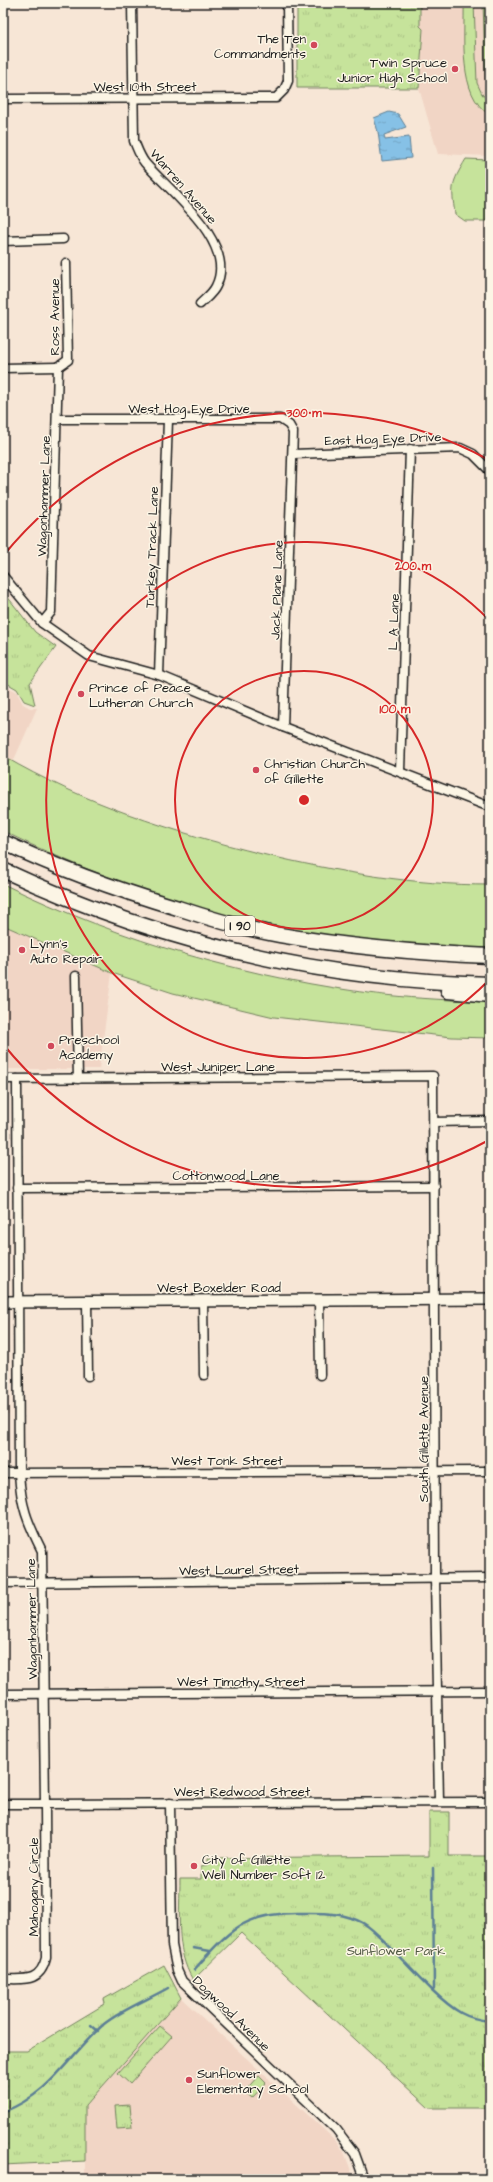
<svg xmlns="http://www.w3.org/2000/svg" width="493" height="2182" font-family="'Architects Daughter',sans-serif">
<defs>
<pattern id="park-tufts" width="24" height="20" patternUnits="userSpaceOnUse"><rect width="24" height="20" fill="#c6e39b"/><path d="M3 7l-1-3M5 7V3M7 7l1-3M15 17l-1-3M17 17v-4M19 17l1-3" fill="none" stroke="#aac285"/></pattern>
<pattern id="water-ripples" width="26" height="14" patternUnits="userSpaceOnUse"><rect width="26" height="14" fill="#86c1e6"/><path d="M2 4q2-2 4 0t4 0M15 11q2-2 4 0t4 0" fill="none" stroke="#73a5c5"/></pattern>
</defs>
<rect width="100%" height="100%" fill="#f7e6d6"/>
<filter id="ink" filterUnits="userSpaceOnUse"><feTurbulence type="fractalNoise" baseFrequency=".025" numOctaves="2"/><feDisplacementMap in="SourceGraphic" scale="8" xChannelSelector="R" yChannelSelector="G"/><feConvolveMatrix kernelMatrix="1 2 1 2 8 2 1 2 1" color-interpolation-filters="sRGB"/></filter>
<g filter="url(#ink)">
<g fill="#f1d5c5">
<path d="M420 3H490V156L438 154 419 88 423 29 420 26Z"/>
<path d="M3 685 16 691 23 704 30 708H37L13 762 3 756Z"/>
<path d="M3 925 112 973 99 1069H3Z"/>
<path d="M3 1092 6 1289H3Z"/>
<path d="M3 1317 8 1318 9 1414H3Z"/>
<path d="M181 1998 335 2140 344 2152 354 2179H85V2106Z"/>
</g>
<g fill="#c6e39b" stroke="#71805c">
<path d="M464 3H474L477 83 482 94 490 103V115C457 95 465 37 464 3Z"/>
<path d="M483 3H490V94H486Z"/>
<path d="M466 159 490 160V221H465L455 214C451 186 451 184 466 159Z"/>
<path d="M3 756C83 803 173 832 262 854 337 872 413 885 490 885V948C321 950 154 906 3 831Z"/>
<path d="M3 884C123 942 252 979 384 995 419 999 455 1000 490 1002V1038L452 1037 274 1017 173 993 112 973 3 925Z"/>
<path d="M259 2076 266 2083 252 2098 245 2092Z"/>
</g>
<g fill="url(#park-tufts)" stroke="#71805c">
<path d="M297 3H420V26L423 29 419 88H297Z"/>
<path d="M3 591 35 632 56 647 30 683 35 705 24 701 17 689 3 681Z"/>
<path d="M429 1812H449V1856H490V2108H429L241 1933 193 1980C175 1951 180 1913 180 1879H201V1866L208 1865V1858L429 1856Z"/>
<path d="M164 1965 181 1998 85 2106V2161L3 2165V2051H27L105 2004 104 1999Z"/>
<path d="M160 2026 172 2036 130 2084 118 2073Z"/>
<path d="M130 2105 132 2128 117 2129 115 2106Z"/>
</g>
<path fill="url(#water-ripples)" stroke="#5c7f95" d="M389 112 398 114 406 127 384 135 385 140 409 137 411 158 382 161 378 132 374 118Z"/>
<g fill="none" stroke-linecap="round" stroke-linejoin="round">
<g stroke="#5c7f95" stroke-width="2.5">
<path d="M433 1868 434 1989"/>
<path d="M193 1948 210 1951"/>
<path d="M194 1970C229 1930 245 1912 301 1913 323 1913 343 1912 363 1923 373 1929 380 1937 388 1945 407 1964 439 2001 461 2013 470 2018 480 2020 490 2021"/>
<path d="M91 2025 98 2031"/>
<path d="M3 2112C52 2093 68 2056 104 2024 121 2010 149 1999 168 1988"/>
</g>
<g stroke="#1c1c1c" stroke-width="11">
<g id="minor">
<path d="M132 3 134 141C137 148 140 157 145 163 169 191 238 243 216 286 213 293 205 299 200 304"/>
<path d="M3 99 276 98 284 90 288 81 287 3"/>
<path d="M3 241 63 239"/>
<path d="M58 367 68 360 66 263"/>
<path d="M3 368 58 367"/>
<path d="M58 419H280L289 425 293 432 283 727"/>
<path d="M293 454 460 448 473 454 490 471"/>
<path d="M3 576 42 623 89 656 159 675 283 727 490 807"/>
<path d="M42 623 51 612 58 367"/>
<path d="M159 675 168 420"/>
<path d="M400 771 410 449"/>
<path d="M76 976 78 1079"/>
<path d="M3 1079 433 1076 435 1578 439 1802"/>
<path d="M17 1079 19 1473C21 1506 27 1521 42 1551L45 1804 490 1802"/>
<path d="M434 1122 490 1121"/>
<path d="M17 1188 434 1186"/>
<path d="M319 1300 320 1375"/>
<path d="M203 1301 204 1375"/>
<path d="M87 1302 88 1376"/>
<path d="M3 1473 490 1471"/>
<path d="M3 1583 490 1578"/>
<path d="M3 1694 490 1691"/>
<path d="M170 1803 172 1945 177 1970 182 1981 336 2129 355 2154 364 2179"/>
<path d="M3 1804H45L46 1958C40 1983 24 1979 3 1979"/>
</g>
</g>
<g stroke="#1c1c1c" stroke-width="14">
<path id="secondary" d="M3 1302 490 1299"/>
</g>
<g stroke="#1c1c1c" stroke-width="17">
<g id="motorway">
<path d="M3 842C59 869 118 890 178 908 211 919 245 929 280 935 349 947 420 953 490 956"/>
<path d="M3 870C157 942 320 980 490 984"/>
<path d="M448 991 490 995"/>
</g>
</g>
<use href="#minor" stroke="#fcf5e5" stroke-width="8"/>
<use href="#secondary" stroke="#fcf5e5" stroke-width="11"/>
<use href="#motorway" stroke="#fcf5e5" stroke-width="14"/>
</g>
</g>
<g fill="none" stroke="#d62828" stroke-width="2">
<circle cx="304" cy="800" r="129"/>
<path d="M490 979A258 258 0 1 1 490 621"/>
<path d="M489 1140A387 387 0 0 1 3 1044M3 556A387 387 0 0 1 489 460"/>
</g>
<g fill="#d1495b" stroke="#fcf5e5" stroke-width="1.5">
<circle cx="314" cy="45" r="4"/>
<circle cx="455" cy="69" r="4"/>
<circle cx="81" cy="694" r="4"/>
<circle cx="256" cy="770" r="4"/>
<circle cx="22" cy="950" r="4"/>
<circle cx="51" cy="1046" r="4"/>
<circle cx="194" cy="1866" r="4"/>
<circle cx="189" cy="2080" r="4"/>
</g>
<g text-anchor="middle" stroke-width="3" stroke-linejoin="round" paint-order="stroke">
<rect fill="#fcf5e5" stroke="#5f5d58" stroke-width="1" x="225" y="916" width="30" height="20" rx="3"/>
<g font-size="12" font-weight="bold" fill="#1c1c1c">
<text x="240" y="930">I 90</text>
</g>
<g font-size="13" fill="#1c1c1c" stroke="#fcf5e5" text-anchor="start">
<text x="306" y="43" text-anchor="end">The Ten<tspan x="306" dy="15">Commandments</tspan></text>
<text x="447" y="67" text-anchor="end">Twin Spruce<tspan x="447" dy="15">Junior High School</tspan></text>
<text x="89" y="692">Prince of Peace<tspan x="89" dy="15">Lutheran Church</tspan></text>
<text x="264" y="768">Christian Church<tspan x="264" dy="15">of Gillette</tspan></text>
<text x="30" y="948">Lynn's<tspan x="30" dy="15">Auto Repair</tspan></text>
<text x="59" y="1044">Preschool<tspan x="59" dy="15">Academy</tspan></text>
<text x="202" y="1864">City of Gillette<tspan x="202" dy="15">Well Number Soft 12</tspan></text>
<text x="197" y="2078">Sunflower<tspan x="197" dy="15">Elementary School</tspan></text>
</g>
<g font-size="13" fill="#1c1c1c" stroke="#fcf5e5">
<text x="145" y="91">West 10th Street</text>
<text transform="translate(184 186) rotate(49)" y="5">Warren Avenue</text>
<text transform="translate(54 317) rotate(-90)" y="5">Ross Avenue</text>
<text x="189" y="413">West Hog Eye Drive</text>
<text transform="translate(383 438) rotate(-2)" y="5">East Hog Eye Drive</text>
<text transform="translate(43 496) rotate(-88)" y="5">Wagonhammer Lane</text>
<text transform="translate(151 547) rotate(-88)" y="5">Turkey Track Lane</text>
<text transform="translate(276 590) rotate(-88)" y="5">Jack Plane Lane</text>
<text transform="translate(393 622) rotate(-88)" y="5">L A Lane</text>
<text x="218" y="1071">West Juniper Lane</text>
<text x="226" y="1180">Cottonwood Lane</text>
<text x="219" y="1292">West Boxelder Road</text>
<text transform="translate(423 1439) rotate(-90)" y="5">South Gillette Avenue</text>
<text x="227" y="1465">West Tonk Street</text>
<text transform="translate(239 1569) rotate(-1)" y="5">West Laurel Street</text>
<text transform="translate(31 1619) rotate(-91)" y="5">Wagonhammer Lane</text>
<text x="241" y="1686">West Timothy Street</text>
<text x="242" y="1796">West Redwood Street</text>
<text transform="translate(33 1887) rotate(-90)" y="5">Mahogany Circle</text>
<text transform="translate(232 2013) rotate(44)" y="5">Dogwood Avenue</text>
</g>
<g font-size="13" fill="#4f5842" stroke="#fcf5e5">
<text x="396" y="1955">Sunflower Park</text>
</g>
</g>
<circle cx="304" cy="800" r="6" fill="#d62828" stroke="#fcf5e5" stroke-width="2"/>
<g font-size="12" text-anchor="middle" font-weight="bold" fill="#d62828" stroke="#fcf5e5" stroke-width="3" stroke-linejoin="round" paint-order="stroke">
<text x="304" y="417">300 m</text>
<text x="413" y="570">200 m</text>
<text x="395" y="713">100 m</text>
</g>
<rect width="493" height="2182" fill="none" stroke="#fcf5e5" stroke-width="16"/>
<rect x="8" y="8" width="477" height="2166" fill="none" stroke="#1c1c1c" stroke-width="1.5" filter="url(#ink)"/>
</svg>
